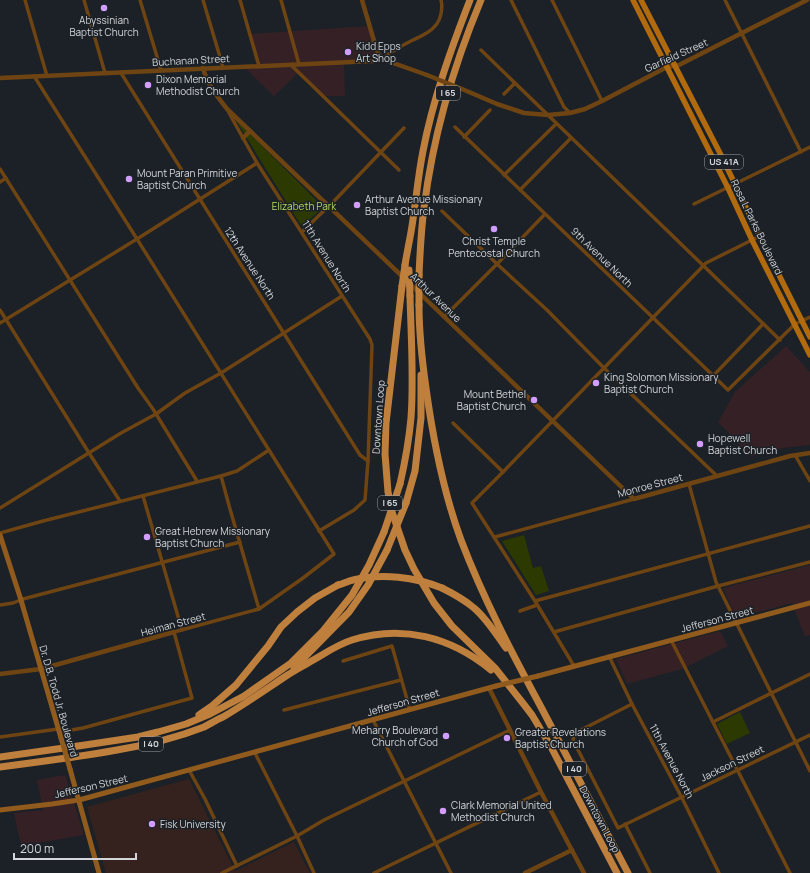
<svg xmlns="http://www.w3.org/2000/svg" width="810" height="873" font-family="Manrope,sans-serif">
<rect width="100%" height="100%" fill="#1b2126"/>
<g fill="#352125">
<path d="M370 26 382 59 344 62 345 96H323L299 72 274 96 243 66H259L250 34Z"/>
<path d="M786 346 810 372V445L783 448 751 457 718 422 735 392Z"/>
<path d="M810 565V635L805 637 792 603 736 618 723 588Z"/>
<path d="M720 631 728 646 682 669 627 684 616 659Z"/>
<path d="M65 775 84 835 21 846 14 813 43 810 37 780Z"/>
</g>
<path fill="#35221f" d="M189 779 235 871 294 842 310 873H106L87 807Z"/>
<g fill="#2c3a01">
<path d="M235 119 323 207 302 227Z"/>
<path d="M524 535 533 568 541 566 549 591 536 595 502 541Z"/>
<path d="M740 712 750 733 727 744 717 724Z"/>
</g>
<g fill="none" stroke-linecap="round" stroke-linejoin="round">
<g stroke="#6f4413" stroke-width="3.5">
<path d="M25 0 47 76"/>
<path d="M84 0 105 73"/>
<path d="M140 0 161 70"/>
<path d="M203 0 223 67"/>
<path d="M240 0 259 66"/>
<path d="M281 0 299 64"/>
<path d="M511 0 564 107 570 113"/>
<path d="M552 0 602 101"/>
<path d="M725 0 801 152"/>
<path d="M481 50 780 340"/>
<path d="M382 59C391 52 401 46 411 41 419 37 430 33 435 26 441 20 443 8 441 0"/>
<path d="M291 65 399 170"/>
<path d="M121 73C200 201 281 327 360 455L368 461"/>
<path d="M34 76 137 239 334 554 303 578 259 609 174 632 192 698 83 728 59 732"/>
<path d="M504 94 515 83"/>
<path d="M229 113 257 163 370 339 372 345 368 461 365 500 354 510 319 531"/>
<path d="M455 127 728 390 795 324 810 317"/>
<path d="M464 137 490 110"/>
<path d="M0 169 138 388 153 409 197 481"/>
<path d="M504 175 556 124"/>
<path d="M0 182 6 178"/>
<path d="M520 190 571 138"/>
<path d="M694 204 810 147"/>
<path d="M442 211 497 264 547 310 604 368 717 476"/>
<path d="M302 232 336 199 404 128"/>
<path d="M0 310 89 453 120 501"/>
<path d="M444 317 497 264 545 214"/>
<path d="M0 323 137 239 257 163"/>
<path d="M713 376 763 324"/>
<path d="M453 423 503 472"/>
<path d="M795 455 810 481"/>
<path d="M221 476 230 509 259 609"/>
<path d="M689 484 716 582 810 771"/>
<path d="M143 496 182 630"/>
<path d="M0 508 121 433 156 414 185 393 221 373 342 296"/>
<path d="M0 533 43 521 221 476 237 471 269 450"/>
<path d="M495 537 634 499"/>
<path d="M535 601 810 526"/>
<path d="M0 605 13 603 23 599 240 542"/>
<path d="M520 611 537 605"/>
<path d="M554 632 718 586 810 562"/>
<path d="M671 640 790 873"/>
<path d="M609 656 632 704 683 800 719 873"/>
<path d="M343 661 392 646 410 710"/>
<path d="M574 666 535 601 472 503 503 472 706 263 760 236"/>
<path d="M632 704 575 733 573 740 618 828 810 735"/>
<path d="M284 710 401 680"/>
<path d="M373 720 451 873"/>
<path d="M713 722 810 674"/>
<path d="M0 737 58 729"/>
<path d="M255 753 297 836 314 873"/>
<path d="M189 770 205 799 237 866"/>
<path d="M625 824 650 873"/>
<path d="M222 873 297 836 324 820 510 730"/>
<path d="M374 873 541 792"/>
</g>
<g stroke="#6f4413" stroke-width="4.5">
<path d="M362 0 377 51 382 59"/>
<path d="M382 59 427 75"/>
<path d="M203 68C207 84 217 96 227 109L405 279"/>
<path d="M0 78 373 61 382 59"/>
<path d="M462 89 497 104 524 113 548 115 570 113 585 109 602 101 667 67 679 65 807 0"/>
<path d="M243 138 250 131"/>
<path d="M410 284 634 499 790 456 810 453"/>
<path d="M0 674 41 669 174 632"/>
<path d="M489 688 541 792 584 873"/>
<path d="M525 873 572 850"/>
</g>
<g stroke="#915b1d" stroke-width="5">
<path d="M0 535 21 600 61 738"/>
<path d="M538 676 810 603"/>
<path d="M70 769 99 873"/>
<path d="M0 810 52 804 79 800 496 686"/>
</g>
<g stroke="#b16a0d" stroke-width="5.5">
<path d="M633 0 728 188 752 240 810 355"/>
<path d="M641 0 722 157 763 243 810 337"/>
</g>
<g stroke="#bf7f3d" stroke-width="7">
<path d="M405 265C407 252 410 239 412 226 416 201 418 176 423 151 433 99 451 49 470 0"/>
<path d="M419 275C420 253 421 230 424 208 433 136 453 67 481 0"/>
<path d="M402 286 386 423 385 454 388 492 392 512 405 550 414 569 434 603 452 626 495 668 522 702 532 715 550 745 617 873"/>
<path d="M419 305C419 333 422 360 426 388 433 439 443 491 461 540 483 598 512 653 541 707 570 762 599 818 628 873"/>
<path d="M400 484C405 462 409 440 411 418 414 377 411 336 410 296"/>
<path d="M406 503 415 471 421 418V375"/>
<path d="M442 588C454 594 465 600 474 608 487 619 496 634 506 648"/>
<path d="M294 668 349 612 368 585 387 550"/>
<path d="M199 715 212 706 236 685 268 646 281 627 297 612 315 598 338 585"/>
<path d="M0 757 85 745 138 737 158 732 186 724 210 714 244 696 291 663 323 631 352 595 369 565 384 532"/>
<path d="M0 767C39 762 78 757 117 750 147 745 176 738 204 727 210 724 216 720 223 717 245 704 265 690 286 676 295 670 305 665 315 659 327 652 339 644 352 640 402 624 451 637 491 670"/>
</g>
<path stroke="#6f4413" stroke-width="4.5" d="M427 75 462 89"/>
<g stroke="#915b1d" stroke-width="5">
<path d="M496 686 538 676"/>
<path d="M61 738 70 769"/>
</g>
<g stroke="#bf7f3d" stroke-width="7">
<path d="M409 270 410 296"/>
<path d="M402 286 405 265"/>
<path d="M419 305V275"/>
<path d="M384 532 400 484"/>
<path d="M387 550 406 503"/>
<path d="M338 585C343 584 348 581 353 580 382 573 415 577 442 588"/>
</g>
</g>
<g fill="#d29dfd" stroke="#1b2126" stroke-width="1.5">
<circle cx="104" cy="8" r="4"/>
<circle cx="348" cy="52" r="4"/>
<circle cx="148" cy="85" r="4"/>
<circle cx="129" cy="179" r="4"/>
<circle cx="357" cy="205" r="4"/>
<circle cx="494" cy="229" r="4"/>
<circle cx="596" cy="383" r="4"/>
<circle cx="534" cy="400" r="4"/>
<circle cx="700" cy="444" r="4"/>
<circle cx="147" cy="537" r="4"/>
<circle cx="446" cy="736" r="4"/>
<circle cx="507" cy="738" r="4"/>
<circle cx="443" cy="811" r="4"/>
<circle cx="152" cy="824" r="4"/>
</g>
<g text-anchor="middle" stroke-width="3" stroke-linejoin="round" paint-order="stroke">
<g fill="#1b2126" stroke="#9ca0a4" stroke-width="1">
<rect x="436" y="86" width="24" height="14" rx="3"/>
<rect x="705" y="155" width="38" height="14" rx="3"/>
<rect x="378" y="496" width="24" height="14" rx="3"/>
<rect x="139" y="737" width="24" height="14" rx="3"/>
<rect x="562" y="762" width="24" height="14" rx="3"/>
</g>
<g font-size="9" font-weight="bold" fill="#d3d6da">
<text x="448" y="96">I 65</text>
<text x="724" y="165">US 41A</text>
<text x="390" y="506">I 65</text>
<text x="151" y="747">I 40</text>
<text x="574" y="772">I 40</text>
</g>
<g font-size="10" fill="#d3d6da" stroke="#1b2126" text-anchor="start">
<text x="104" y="24" text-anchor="middle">Abyssinian<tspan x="104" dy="12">Baptist Church</tspan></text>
<text x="356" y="50">Kidd Epps<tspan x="356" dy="12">Art Shop</tspan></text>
<text x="156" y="83">Dixon Memorial<tspan x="156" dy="12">Methodist Church</tspan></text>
<text x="137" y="177">Mount Paran Primitive<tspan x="137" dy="12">Baptist Church</tspan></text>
<text x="365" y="203">Arthur Avenue Missionary<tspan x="365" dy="12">Baptist Church</tspan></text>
<text x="494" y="245" text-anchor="middle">Christ Temple<tspan x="494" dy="12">Pentecostal Church</tspan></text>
<text x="604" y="381">King Solomon Missionary<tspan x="604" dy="12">Baptist Church</tspan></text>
<text x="526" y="398" text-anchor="end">Mount Bethel<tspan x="526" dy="12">Baptist Church</tspan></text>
<text x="708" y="442">Hopewell<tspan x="708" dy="12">Baptist Church</tspan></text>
<text x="155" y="535">Great Hebrew Missionary<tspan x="155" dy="12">Baptist Church</tspan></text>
<text x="438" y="734" text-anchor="end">Meharry Boulevard<tspan x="438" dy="12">Church of God</tspan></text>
<text x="515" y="736">Greater Revelations<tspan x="515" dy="12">Baptist Church</tspan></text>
<text x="451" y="809">Clark Memorial United<tspan x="451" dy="12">Methodist Church</tspan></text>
<text x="160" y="828">Fisk University</text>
</g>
<g font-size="10" fill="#d3d6da" stroke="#1b2126">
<text transform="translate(676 55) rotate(-24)" y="4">Garfield Street</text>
<text transform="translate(191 60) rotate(-3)" y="4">Buchanan Street</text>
<text transform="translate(757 227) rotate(64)" y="4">Rosa L Parks Boulevard</text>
<text transform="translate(327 256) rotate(58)" y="4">11th Avenue North</text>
<text transform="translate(602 257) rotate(44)" y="4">9th Avenue North</text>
<text transform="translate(250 263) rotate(57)" y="4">12th Avenue North</text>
<text transform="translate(436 297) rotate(44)" y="4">Arthur Avenue</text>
<text transform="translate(378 417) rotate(-86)" y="4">Downtown Loop</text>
<text transform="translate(650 485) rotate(-15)" y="4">Monroe Street</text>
<text transform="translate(717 619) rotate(-15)" y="4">Jefferson Street</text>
<text transform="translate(173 624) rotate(-15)" y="4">Heiman Street</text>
<text transform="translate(59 701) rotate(74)" y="4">Dr. D.B. Todd Jr. Boulevard</text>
<text transform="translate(403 702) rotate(-16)" y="4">Jefferson Street</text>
<text transform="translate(672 761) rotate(62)" y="4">11th Avenue North</text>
<text transform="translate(732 763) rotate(-26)" y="4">Jackson Street</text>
<text transform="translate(91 786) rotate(-13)" y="4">Jefferson Street</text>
<text transform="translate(600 819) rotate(62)" y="4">Downtown Loop</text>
</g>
<g font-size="10" fill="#b4da5b" stroke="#1b2126">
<text x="304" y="210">Elizabeth Park</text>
</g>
</g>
<path d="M14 853v6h122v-6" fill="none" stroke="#d3d6da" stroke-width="2"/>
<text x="20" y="853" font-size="12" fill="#d3d6da" stroke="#1b2126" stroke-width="3" paint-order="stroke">200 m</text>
</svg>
